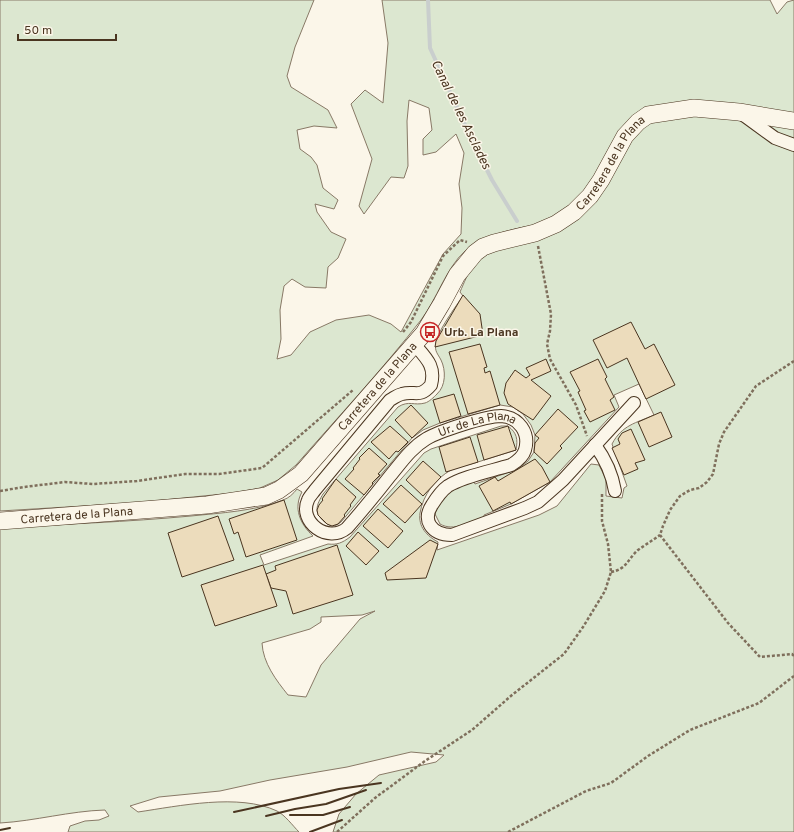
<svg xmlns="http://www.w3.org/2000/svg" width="794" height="832" font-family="Overpass,sans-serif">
<rect width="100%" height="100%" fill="#fbf6e9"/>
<path fill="#dce7d0" stroke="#887966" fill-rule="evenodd" d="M0 0H314L295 47 287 76 291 87 328 110 337 128 314 126 297 130 300 149 311 157 317 165 323 188 338 200 334 209 315 204 317 212 331 232 346 239 338 258 328 267 326 288 305 287 292 279 284 286 280 310 281 339 277 359 291 355 310 332 336 320 369 315 391 324 401 332 443 254 461 234 462 208 459 184 464 153 456 134 436 152 423 155V139L432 130 429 108 409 100 407 121 408 166 404 178 391 177 364 214 359 206 372 159 351 104 365 90 383 103 388 43 382 0H770L777 14 787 2 794 0V832H333L339 814 356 794 379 775 436 762 444 755 411 752 347 767 270 780 220 791 159 797 130 806 138 812C179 806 239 793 277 811 285 815 293 826 299 832H68L70 826 85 821 99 820 109 816 105 810C70 811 35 821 0 823V528C64 524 127 522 191 516 220 513 256 511 283 500 289 498 293 494 297 489L302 492C293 508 300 524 313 536L260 555 264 565 328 544C337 545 342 543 350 537L424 453 431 449 501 426H508C517 433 518 439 516 450 503 454 490 458 478 462 469 465 459 466 451 470 435 479 423 495 420 513 418 527 427 536 438 542L437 550 539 515 557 506 591 464 599 465 606 479V496L622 498 624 488 627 486 612 444C622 425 636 423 654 415L639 384 614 395 619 407 550 482 511 504 484 515V517C470 522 454 532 440 524L435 514C439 493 456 487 474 482L475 484 518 469 528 461 534 452 535 435 531 425 523 414 513 407 500 405 440 423 423 430 412 438 341 522C339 524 335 526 332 526 326 525 317 516 317 510 317 504 320 499 323 494L398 407C409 400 414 406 425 403 429 402 434 397 437 394 446 386 446 370 441 360 438 354 434 351 436 343 437 332 456 306 463 296L460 292C464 283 468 272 475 264 490 247 522 242 543 236L530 226C510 229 481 237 465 251 446 268 437 299 421 320 382 370 338 417 296 465L278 480 260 488 233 493 133 503 0 511ZM375 611 360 619 321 665 306 697 288 695C276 680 263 663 262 643L310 629 321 622V617L362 615Z"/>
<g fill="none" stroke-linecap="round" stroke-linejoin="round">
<path stroke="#c9cecd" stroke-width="4" d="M428 0 430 48 471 138 492 180 517 221"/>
</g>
<g fill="#ecdcbc" stroke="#4a3520">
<path d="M463 295 480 314 483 335 435 347 436 341Z"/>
<path d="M631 322 645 349 654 344 675 385 646 399 627 358 607 368 593 340Z"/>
<path d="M480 344 487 367 484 368 485 373 490 371 500 405 468 414 449 352Z"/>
<path d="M546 359 551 371 531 380 551 396 533 420 508 404 504 393 506 383 515 370 526 378 530 375 526 368Z"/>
<path d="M598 359 607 377 605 379 614 397 610 400 615 410 590 422 584 411 586 410 578 392 580 391 570 372Z"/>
<path d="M454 394 461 416 440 423 433 400Z"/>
<path d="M411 405 428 423 412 438 395 420Z"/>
<path d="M558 409 578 427 560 446 562 448 547 464 534 452 535 443 539 438 535 435Z"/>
<path d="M661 412 672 437 649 447 638 422Z"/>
<path d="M390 426 408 442 398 452 396 451 389 459 371 442Z"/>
<path d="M508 426 516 450 484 460 477 435Z"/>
<path d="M631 429 645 460 635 463 638 469 624 475 612 448 620 444 618 439 622 433Z"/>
<path d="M470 437 478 462 446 472 439 447Z"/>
<path d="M369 448 387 464 378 474 380 475 372 483 373 484 364 495 345 479 354 469 353 468 360 459 359 458Z"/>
<path d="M535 459 542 467 550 482 511 504 510 502 493 511 479 486 495 477 498 481Z"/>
<path d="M423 461 441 477 423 496 406 480Z"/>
<path d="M336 479 356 497 350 505 351 506 344 515 345 516 338 524 332 526 327 524 318 515 317 510 319 505 323 500 322 499Z"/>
<path d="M401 485 422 504 405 523 383 504Z"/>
<path d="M284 500 297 540 246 557 238 532 234 534 229 519Z"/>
<path d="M378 509 403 531 388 548 363 526Z"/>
<path d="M218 516 234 560 182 577 168 533Z"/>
<path d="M358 532 379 551 366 565 346 546Z"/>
<path d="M430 540 438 544 426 578 387 580 385 573Z"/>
<path d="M337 545 353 595 293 614 286 591 271 588 266 574 276 570 275 566Z"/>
<path d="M263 565 277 606 215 626 201 585Z"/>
</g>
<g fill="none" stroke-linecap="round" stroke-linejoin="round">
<g stroke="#4a3520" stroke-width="14">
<g id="street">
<path d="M742 114 775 138 794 145"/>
<path id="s1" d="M414 344C426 358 436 366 431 385 419 399 415 390 402 394 397 395 394 398 390 400L315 490C313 493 309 497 308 500 298 522 328 544 347 528 362 511 376 494 390 476 401 463 411 448 426 439 439 431 486 416 501 416 519 417 530 433 525 450 523 457 516 462 511 465 492 471 464 476 448 486 441 491 437 497 432 505 428 511 426 518 430 525 435 533 443 535 452 535L525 508 538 502 563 480 634 403"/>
<path d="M595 445C606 460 612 473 615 491"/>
</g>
</g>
<g stroke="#4a3520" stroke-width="18">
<g id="secondary">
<path id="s2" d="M0 521 207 505 266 496 279 490 301 474 424 333 442 303 457 275 475 253 483 247 494 243 535 233 556 224 574 212 590 196 601 180 625 136 638 122 648 115 694 108 739 112 794 121"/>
</g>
</g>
<g stroke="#7f6f5c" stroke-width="2.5" stroke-dasharray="3 2" stroke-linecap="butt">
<path d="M538 246 551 314 550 331 547 344 550 359 576 405 587 436"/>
<path d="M403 332 411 322 443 256 460 240 467 242"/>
<path d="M794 361 756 386 724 432 719 444 713 474 707 482 699 488 690 490 680 496 670 510 663 526 660 535 728 623 760 657 792 654 794 656"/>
<path d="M0 491 24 487 65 482 93 484 137 481 185 474H219L262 468 353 390"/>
<path d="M611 572C627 569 627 560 638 550 645 545 653 540 660 535"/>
<path d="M337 832 375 798 425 761 472 730 512 695 564 654 583 627 605 591 611 572 608 544 602 521V494"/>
<path d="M508 832 586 791 611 783 648 756 690 730 759 703 794 676"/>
</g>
<use href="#street" stroke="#fbf6e9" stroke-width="12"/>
<use href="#secondary" stroke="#fbf6e9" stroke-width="17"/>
<g stroke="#4a3520" stroke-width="2">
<path d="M234 812 339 789 381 783"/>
<path d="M290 815H323L350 807"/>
<path d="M266 816 295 809 326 804 366 790"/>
<path d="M0 830 10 828"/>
<path d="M310 832 342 820"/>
</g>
</g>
<defs>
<g id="bus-ring" transform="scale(1)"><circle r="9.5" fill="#fbf6e9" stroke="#c62828" stroke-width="1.5"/><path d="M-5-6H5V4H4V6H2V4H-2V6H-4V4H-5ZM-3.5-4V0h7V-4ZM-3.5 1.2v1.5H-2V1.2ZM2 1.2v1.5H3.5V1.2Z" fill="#c62828"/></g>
</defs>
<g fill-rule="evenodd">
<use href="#bus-ring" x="430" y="332"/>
</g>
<g text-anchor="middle" stroke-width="3" stroke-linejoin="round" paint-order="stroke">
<g font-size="12" fill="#4a3520" stroke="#fbf6e9">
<text dy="4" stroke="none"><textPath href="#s2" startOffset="761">Carretera de la Plana</textPath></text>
<text dy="4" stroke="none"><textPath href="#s2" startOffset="425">Carretera de la Plana</textPath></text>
<text dy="4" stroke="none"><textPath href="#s1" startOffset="460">Ur. de La Plana</textPath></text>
<text dy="4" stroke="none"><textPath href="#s2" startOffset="77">Carretera de la Plana</textPath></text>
</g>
<g font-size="12" font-weight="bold" fill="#4a3520" stroke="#fbf6e9" text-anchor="start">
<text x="444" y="336">Urb. La Plana</text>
</g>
<g font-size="13" font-style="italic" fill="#4a3520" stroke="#fbf6e9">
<text transform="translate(462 114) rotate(64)" y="5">Canal de les Asclades</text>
</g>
</g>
<path d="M18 34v6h98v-6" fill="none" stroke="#4a3520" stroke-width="2"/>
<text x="24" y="34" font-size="12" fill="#4a3520" stroke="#fbf6e9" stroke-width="3" paint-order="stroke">50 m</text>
</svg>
